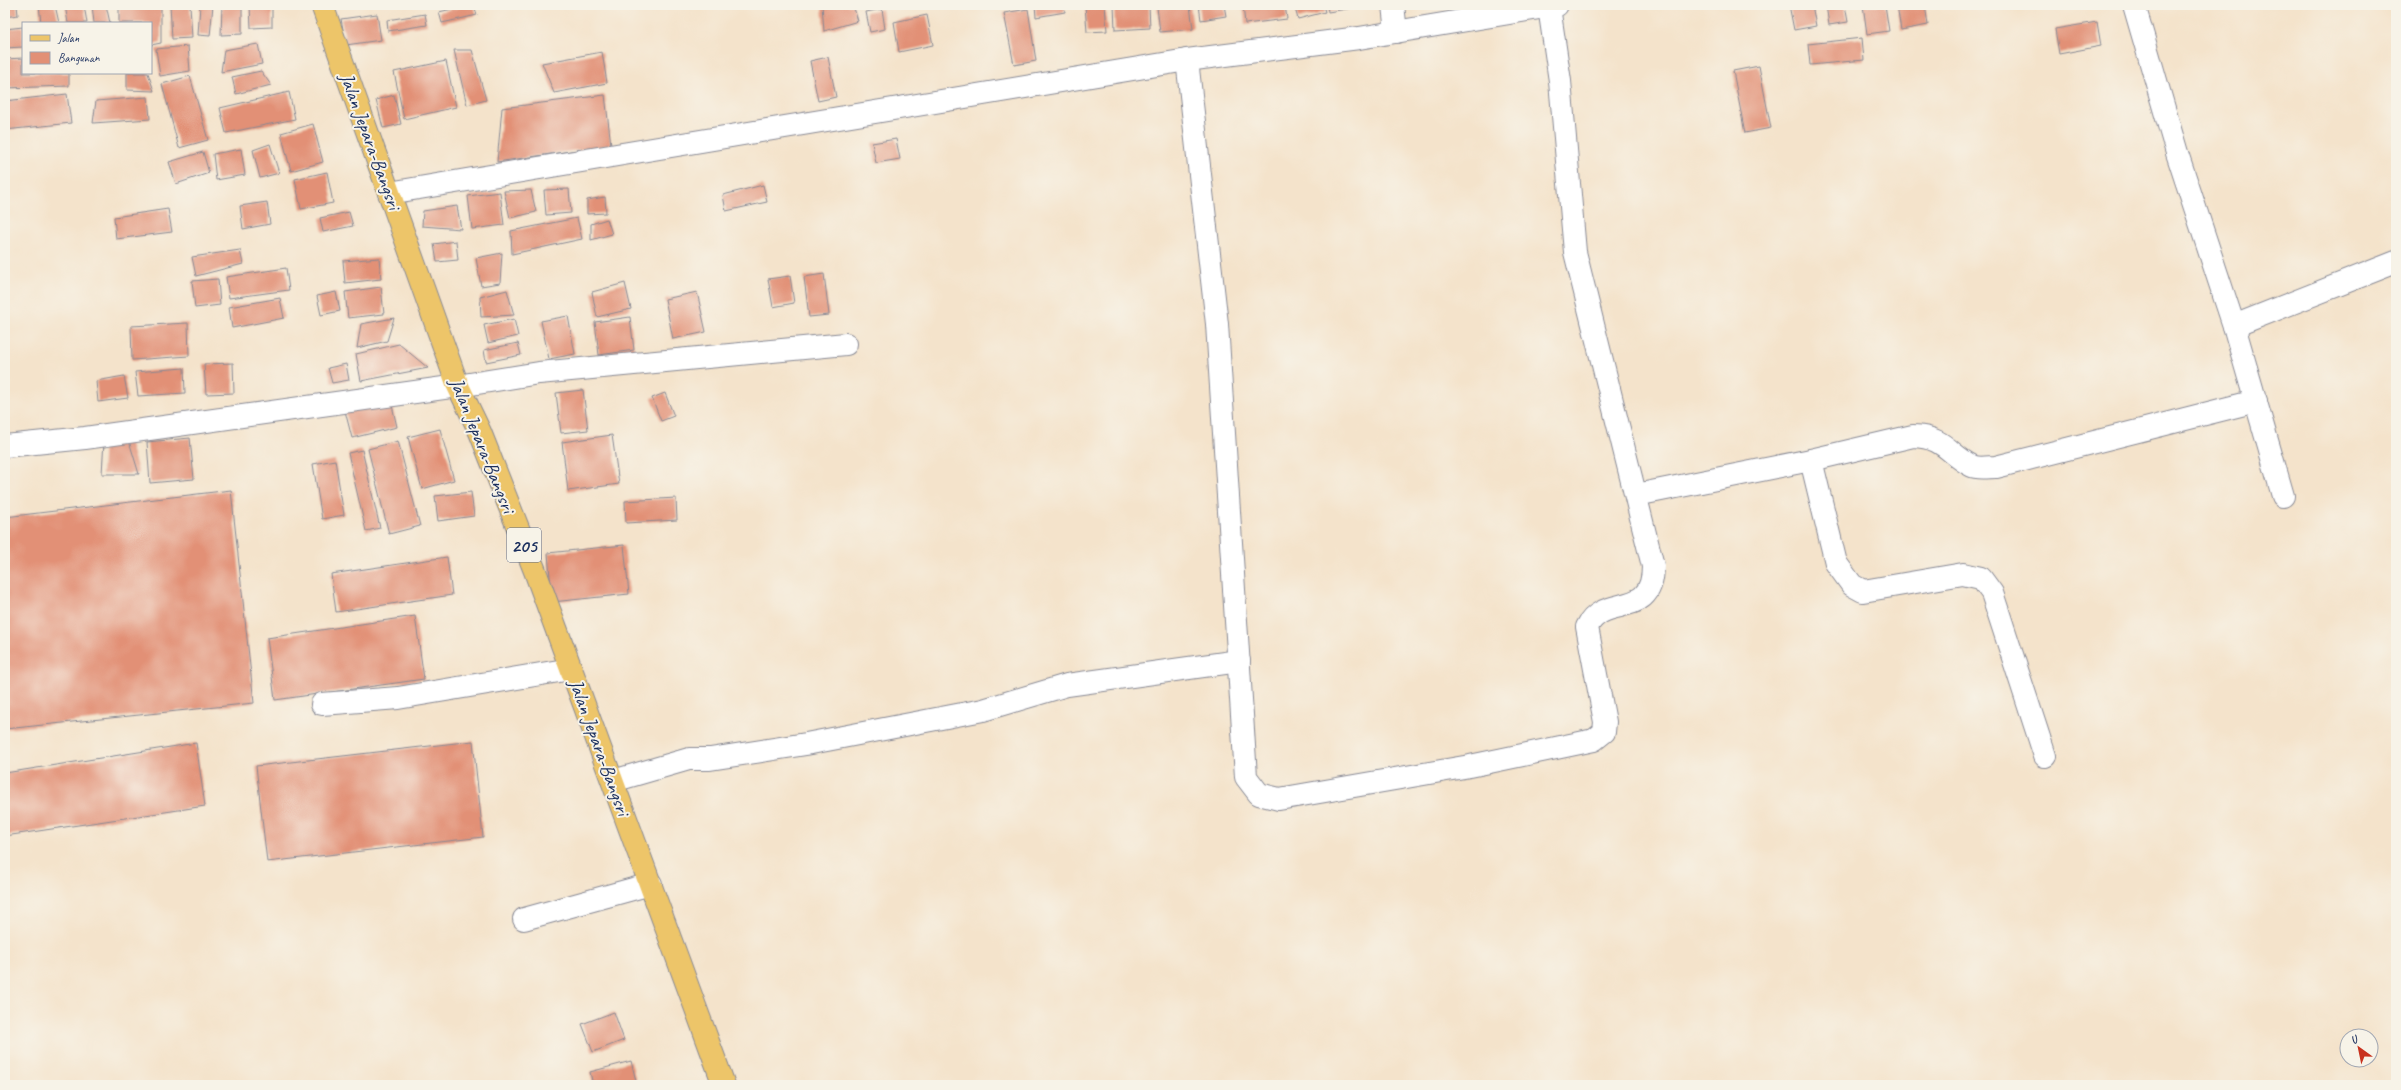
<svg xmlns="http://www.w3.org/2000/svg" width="2401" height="1090" font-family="Caveat,sans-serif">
<rect width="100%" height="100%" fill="#f7f3e8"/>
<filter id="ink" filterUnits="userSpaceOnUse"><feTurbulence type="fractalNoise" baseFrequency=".025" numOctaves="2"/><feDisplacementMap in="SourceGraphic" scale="8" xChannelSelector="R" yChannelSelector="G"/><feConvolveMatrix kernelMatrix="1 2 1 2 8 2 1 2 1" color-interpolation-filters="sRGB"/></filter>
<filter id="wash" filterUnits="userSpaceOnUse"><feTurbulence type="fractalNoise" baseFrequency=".012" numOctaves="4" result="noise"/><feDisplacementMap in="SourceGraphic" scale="16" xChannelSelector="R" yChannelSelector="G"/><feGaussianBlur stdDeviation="0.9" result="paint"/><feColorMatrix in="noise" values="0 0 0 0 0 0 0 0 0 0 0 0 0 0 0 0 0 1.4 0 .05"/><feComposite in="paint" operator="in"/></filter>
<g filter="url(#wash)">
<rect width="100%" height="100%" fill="#f4e3cb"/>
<g id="blocks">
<g fill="#e29076">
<path d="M5 5H17L18 15 5 17Z"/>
<path d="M39 5H55L59 23H41Z"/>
<path d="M65 5H84L87 23H68Z"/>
<path d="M92 5H106L110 23H94Z"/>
<path d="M170 5H190L192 38 172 39Z"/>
<path d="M200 5H213L210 36 198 35Z"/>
<path d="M222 5H242V34L221 35Z"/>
<path d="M250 5H272V27L251 28Z"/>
<path d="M469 5H474L477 15 442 23 439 12Z"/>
<path d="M755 5H768V6L755 8Z"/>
<path d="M822 5H853L858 21 824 31Z"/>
<path d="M1035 5H1064L1065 12 1036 17Z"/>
<path d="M1085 5H1105L1107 31 1087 32Z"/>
<path d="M1114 5H1149L1150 28 1115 30Z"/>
<path d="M1174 5H1190L1193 29 1160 32 1157 7Z"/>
<path d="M1199 5H1224L1226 16 1201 20Z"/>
<path d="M1243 5H1285L1287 19 1245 24Z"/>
<path d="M1294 5H1323L1325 12 1298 19Z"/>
<path d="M1327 5H1364L1365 6 1328 12Z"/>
<path d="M1789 5H1812L1816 26 1794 30Z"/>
<path d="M1826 5H1845L1848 22 1829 25Z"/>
<path d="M1863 5H1885L1889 31 1867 34Z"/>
<path d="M1897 5H1925L1928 25 1901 30Z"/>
<path d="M119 7H161V43L151 45V23H119Z"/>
<path d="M882 9 885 29 870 32 866 12Z"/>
<path d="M1028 9 1036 61 1014 65 1004 13Z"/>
<path d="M377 14 381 40 346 45 341 19Z"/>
<path d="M425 14 427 25 388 31 387 20Z"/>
<path d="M927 15 933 45 899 52 894 22Z"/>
<path d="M2097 22 2101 46 2059 54 2055 29Z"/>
<path d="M23 27V47L5 48V29Z"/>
<path d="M1862 38 1864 60 1810 65 1808 44Z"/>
<path d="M258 44 262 64 221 72 224 50Z"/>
<path d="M188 46 190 71 160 76 156 49Z"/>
<path d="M454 50H472L486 100 467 105Z"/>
<path d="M602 52 607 83 554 93 542 63Z"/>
<path d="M828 57 836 97 818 101 810 61Z"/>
<path d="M23 58V73H69V86L5 88V59Z"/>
<path d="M446 61 456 107 404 119 394 72Z"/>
<path d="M1759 66 1771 128 1745 133 1733 71Z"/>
<path d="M261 71 271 85 236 94 232 77Z"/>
<path d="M127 73H148L154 91 127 90Z"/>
<path d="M190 76 208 140 179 148 162 84Z"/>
<path d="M289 92 295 119 226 133 220 108Z"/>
<path d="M67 94 71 123 5 130V101Z"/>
<path d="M394 95 401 124 383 128 376 100Z"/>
<path d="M605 95 611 145 497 162 502 108Z"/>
<path d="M148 97 150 119 93 123 96 101Z"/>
<path d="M313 124 323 162 291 171 281 133Z"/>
<path d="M896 139 900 159 876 163 872 143Z"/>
<path d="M270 144 279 173 260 178 253 150Z"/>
<path d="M241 149 245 175 216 180 213 154Z"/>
<path d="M203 152 209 173 176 184 169 162Z"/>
<path d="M327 172 333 203 301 209 295 179Z"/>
<path d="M763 185 767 202 726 211 723 195Z"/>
<path d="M569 189 571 213 546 215 544 190Z"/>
<path d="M531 190 536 212 510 218 504 191Z"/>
<path d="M500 192 504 225 472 229 468 196Z"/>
<path d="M605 197 606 213 587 214V200Z"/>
<path d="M267 202 270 224 243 229 240 206Z"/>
<path d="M457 206 461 229 422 226 423 211Z"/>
<path d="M168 209 172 232 116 239 114 217Z"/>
<path d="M349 212 353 226 323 232 320 218Z"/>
<path d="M577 218 582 239 512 254 511 231Z"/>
<path d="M607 219 612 234 591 240V224Z"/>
<path d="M456 241 458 260 437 262 434 244Z"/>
<path d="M240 250 243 264 196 276 192 257Z"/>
<path d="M502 253 500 283 481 286 476 258Z"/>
<path d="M379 258 381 279 345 283 343 261Z"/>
<path d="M286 268 289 290 229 298 226 277Z"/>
<path d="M824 274 829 315 809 317 804 277Z"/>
<path d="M790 276 794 303 773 307 768 279Z"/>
<path d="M218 279 220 305 195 308 192 281Z"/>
<path d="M625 283 631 309 597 317 592 292Z"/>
<path d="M381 287 384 314 348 318 345 292Z"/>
<path d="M507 290 514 315 481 317 480 297Z"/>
<path d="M336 292 340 311 321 315 317 296Z"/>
<path d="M697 292 706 332 673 339 665 299Z"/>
<path d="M280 298 284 318 232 328 229 307Z"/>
<path d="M568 316 575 354 549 359 541 321Z"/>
<path d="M630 317 634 350 599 355 595 322Z"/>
<path d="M394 318 387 341 357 348 361 324Z"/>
<path d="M514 319 518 336 488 343 484 325Z"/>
<path d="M188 323 189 356 132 360 131 326Z"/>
<path d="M518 343 521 355 486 362 484 350Z"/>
<path d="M399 344 428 368 361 381 356 354Z"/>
<path d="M233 363 234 393 206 394 204 364Z"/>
<path d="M346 364 349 380 332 383 328 368Z"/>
<path d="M184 368 185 393 138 396 135 372Z"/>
<path d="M124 376 128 398 98 402 96 381Z"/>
<path d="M583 390 588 430 561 433 556 393Z"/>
<path d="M665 393 674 416 661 421 652 398Z"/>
<path d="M391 401 397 427 352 438 345 411Z"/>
<path d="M440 429 454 480 422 489 408 437Z"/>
<path d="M612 435 619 484 568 491 562 442Z"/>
<path d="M190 438 194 479 150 483 147 442Z"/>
<path d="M104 440 129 441 139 474H102Z"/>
<path d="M398 441 420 526 389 534 368 449Z"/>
<path d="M362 450 380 528 366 531 348 453Z"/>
<path d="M335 460 344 515 322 519 313 464Z"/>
<path d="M231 490 254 703 5 729V517Z"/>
<path d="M471 492 474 516 438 521 435 496Z"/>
<path d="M676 498 677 520 626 523 625 501Z"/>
<path d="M624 545 629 594 552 602 548 553Z"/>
<path d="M447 557 452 595 336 612 331 574Z"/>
<path d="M415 616 424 679 275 700 267 638Z"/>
<path d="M473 741 483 837 267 862 256 766Z"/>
<path d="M196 743 205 806 5 836V773Z"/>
<path d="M614 1012 624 1040 593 1052 582 1024Z"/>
<path d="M631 1061 637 1085H593L590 1072Z"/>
</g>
</g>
</g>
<g filter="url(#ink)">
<use href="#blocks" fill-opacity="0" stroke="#888994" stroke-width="1"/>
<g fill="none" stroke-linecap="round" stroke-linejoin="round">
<g stroke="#888994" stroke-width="24">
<g id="minor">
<path d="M1393 5 1396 32"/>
<path d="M2134 5 2177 153 2234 326 2283 496"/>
<path d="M1187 60 1217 324 1246 777 1259 794 1279 799 1470 766 1594 740 1604 732 1605 722 1587 627C1604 592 1653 622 1653 566L1575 252 1560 81 1549 7"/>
<path d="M389 193 1187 60 1359 38 1557 5"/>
<path d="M2234 326 2396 262"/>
<path d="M5 446 85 438 458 386 539 373 846 344"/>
<path d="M1811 460 1836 563 1852 585 1863 591 1963 574 1981 578 1992 593 2045 756"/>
<path d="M1636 495 1811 460 1913 436C1945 437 1948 454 1972 466 1978 469 1989 467 1996 467L2256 401"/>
<path d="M322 704 398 698 571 669"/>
<path d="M613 781 689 759H710L806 744 983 710 1067 685 1239 661"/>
<path d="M524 919 651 884"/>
</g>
</g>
<g stroke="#888994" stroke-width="24">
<path id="major" d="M322 5 458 386 480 432 535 571 724 1085"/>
</g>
<use href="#minor" stroke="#fff" stroke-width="22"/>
<use href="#major" stroke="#edc569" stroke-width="22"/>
</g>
</g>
<g text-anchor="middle" stroke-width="4" stroke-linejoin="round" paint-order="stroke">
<rect fill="#f7f3e8" stroke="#5d6a87" stroke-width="1" x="507" y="528" width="34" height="34" rx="3"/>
<g font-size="19" font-weight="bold" fill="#1b2f5e">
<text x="524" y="552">205</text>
</g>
<g font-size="20" fill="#1b2f5e" stroke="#f7f3e8">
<text transform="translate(371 141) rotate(70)" y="7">Jalan Jepara-Bangsri</text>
<text transform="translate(483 445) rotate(68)" y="7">Jalan Jepara-Bangsri</text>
<text transform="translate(600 747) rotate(70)" y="7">Jalan Jepara-Bangsri</text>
</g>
</g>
<rect width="2401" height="1090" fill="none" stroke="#f7f3e8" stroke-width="20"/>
<rect x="22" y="22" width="130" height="52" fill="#f7f3e8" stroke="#9fa5b1"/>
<rect x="30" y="35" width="20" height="6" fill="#edc569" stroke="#9fa5b1"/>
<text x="58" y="42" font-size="12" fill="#1b2f5e">Jalan</text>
<rect x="30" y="52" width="20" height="12" fill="#e29076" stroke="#9fa5b1"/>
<text x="58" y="62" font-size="12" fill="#1b2f5e">Bangunan</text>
<g transform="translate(2359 1048) rotate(327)"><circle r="19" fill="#f7f3e8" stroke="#9fa5b1"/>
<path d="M0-3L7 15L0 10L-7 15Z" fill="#c8321e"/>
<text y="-6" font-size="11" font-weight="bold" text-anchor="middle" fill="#1b2f5e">U</text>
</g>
</svg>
